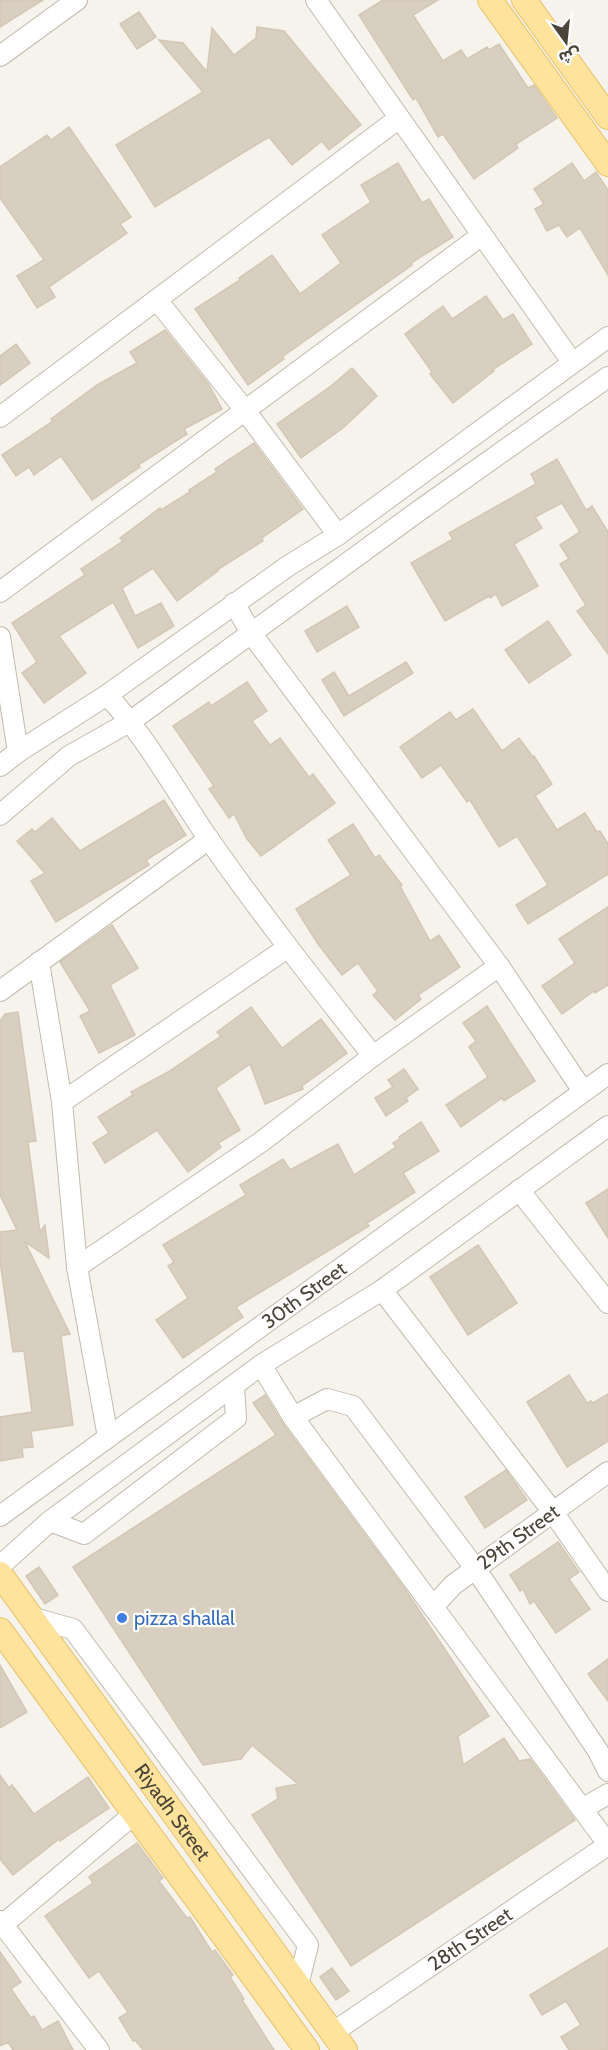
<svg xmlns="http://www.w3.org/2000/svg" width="608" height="2050" font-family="Cabin,'Noto Sans Arabic',sans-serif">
<rect width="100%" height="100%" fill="#f6f3ec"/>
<g fill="#d8cfc1" stroke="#d3c7b4" stroke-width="1.5">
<path d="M0 0H43L0 27Z"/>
<path d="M383 0H438L413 15 443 61 461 50 467 59 487 47 489 50 499 44 528 88 534 85 557 118 516 144 518 148 474 179 443 134 438 137 416 98 413 100 359 15Z"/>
<path d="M139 12 156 37 137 49 120 24Z"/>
<path d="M257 27 284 31 361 125 329 150 322 141 292 165 269 137 155 207 116 145 203 92 159 40 183 43 207 72 212 28 234 55 256 38Z"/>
<path d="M69 127 131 217 120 224 127 233 49 287 55 297 37 308 17 276 44 260 0 198V167L47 135 51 140Z"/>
<path d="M398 163 422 203 429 199 453 237 411 263 412 265 282 357 284 359 248 385 195 309 240 280 239 278 272 255 300 294 341 263 322 235 371 202 361 185Z"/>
<path d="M572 163 584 181 596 172 608 190V275L580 228 567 237 559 225 547 231 535 209 544 204 534 189Z"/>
<path d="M486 296 503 320 513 314 532 344 492 370 494 371 453 403 430 374 432 372 405 334 443 306 452 319Z"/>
<path d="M165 330 209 385 222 409 184 429 187 434 138 465 140 467 92 500 61 456 34 475 29 467 16 476 2 455 53 421 51 419 97 385 137 363 130 352Z"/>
<path d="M16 344 30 363 0 385V356Z"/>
<path d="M352 368 377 396 343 428 301 458 277 424 331 386Z"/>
<path d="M254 443 303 509 262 538 263 541 217 570 218 571 177 601 153 568 122 588 135 616 161 603 174 626 138 648 113 602 59 636 86 673 44 703 22 673 37 662 12 623 85 575 81 569 123 541 120 538 160 508 161 510 190 492 189 490 217 472 215 469Z"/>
<path d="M557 459 586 510 592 506 608 532V654L577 611 586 605 560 564 569 559 560 545 580 532 562 503 535 517 542 528 514 544 538 586 502 606 496 594 490 598 489 596 445 621 411 563 453 539 449 533 536 484 531 474Z"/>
<path d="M347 606 359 627 317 652 305 631Z"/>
<path d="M548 621 571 655 529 683 505 650Z"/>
<path d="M406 662 413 673 344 716 322 680 334 672 349 696Z"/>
<path d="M247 682 267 711 252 721 270 745 280 738 309 777 313 774 335 803 261 856 247 839 234 814 229 818 209 789 214 786 173 726 209 702 211 706Z"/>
<path d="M473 709 502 751 519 738 533 757 534 756 552 784 535 796 557 830 585 813 597 832 600 831 608 844V874L528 924 516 905 548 885 517 836 499 847 470 800 467 802 441 765 422 778 400 747 450 712 456 720Z"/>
<path d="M164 800 186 835 146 860 149 865 56 922 31 881 45 873 17 841 32 829 35 832 52 818 80 851Z"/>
<path d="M353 824 375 858 379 855 402 885 400 886 430 941 439 935 460 967 418 995 421 999 395 1020 373 995 378 991 358 963 342 975 318 944 296 909 351 875 328 840Z"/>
<path d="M608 907V985L595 993 594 991 562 1014 542 986 575 963 559 939Z"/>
<path d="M112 925 138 968 110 985 135 1035 99 1053 80 1016 90 1011 60 962Z"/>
<path d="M487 1006 535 1081 504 1101 502 1098 461 1127 446 1105 488 1077 469 1047 476 1041 463 1023Z"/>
<path d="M251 1007 282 1048 321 1019 347 1053 302 1086 303 1089 265 1104 250 1064 216 1088 240 1130 218 1143 221 1147 188 1172 157 1130 105 1163 93 1143 109 1133 98 1117 133 1095 131 1092 168 1072 221 1036 217 1032Z"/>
<path d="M18 1012 36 1141 28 1142 40 1232 45 1225 49 1258 25 1242 70 1334 61 1336 73 1425 31 1431 33 1447 22 1448 23 1457 0 1461V1417L32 1412 24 1351 13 1352 0 1261V1232L17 1230 0 1195V1021L5 1014Z"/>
<path d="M404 1069 418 1089 406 1098 408 1101 386 1116 375 1098 393 1087 388 1080Z"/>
<path d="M421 1122 439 1151 403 1173 415 1192 367 1223 369 1226 236 1307 243 1317 183 1358 156 1320 188 1298 168 1266 174 1262 163 1245 246 1195 240 1185 283 1159 290 1170 338 1144 354 1175 396 1147 393 1143 400 1139 399 1137Z"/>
<path d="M608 1189V1238L586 1203Z"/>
<path d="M478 1245 517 1303 468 1335 430 1277Z"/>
<path d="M569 1375 587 1403 591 1401 593 1403 608 1394V1441L567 1467 527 1402Z"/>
<path d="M265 1395 283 1424 407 1592 489 1716 458 1736 463 1765 504 1738 519 1761 530 1759 575 1820 351 1966 252 1815 278 1799 276 1788 298 1784 252 1745 241 1759 203 1765 73 1567 276 1435 253 1403Z"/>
<path d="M506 1470 527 1500 485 1528 465 1497Z"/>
<path d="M558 1542 579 1572 569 1579 590 1609 556 1633 534 1601 530 1604 523 1589 520 1591 510 1575Z"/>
<path d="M39 1567 58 1595 45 1604 26 1576Z"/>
<path d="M608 1659V1701L588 1674Z"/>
<path d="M0 1665 27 1712 0 1728Z"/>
<path d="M0 1775 9 1788 12 1785 34 1814 88 1777 109 1808 60 1841 59 1839 13 1875 0 1859Z"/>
<path d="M137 1843 163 1878 159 1881 187 1918 190 1917 212 1952 215 1950 233 1975 230 1977 244 1999 242 2000 274 2050H143L135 2040 133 2041 119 2018 128 2012 99 1971 89 1978 45 1916 93 1883 89 1877Z"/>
<path d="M608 1948V2050H569L561 2037 581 2025 566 2001 542 2015 530 1995Z"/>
<path d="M0 1952 21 1982 11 1989 31 2018 34 2016 42 2030 58 2021 73 2050H13L8 2042 0 2046Z"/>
<path d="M332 1968 349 1991 336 2000 320 1977Z"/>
</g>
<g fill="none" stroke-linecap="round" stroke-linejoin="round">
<g stroke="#c2bbae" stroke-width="22">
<g id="minor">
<path d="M316 0 572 362"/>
<path d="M0 56 77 0"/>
<path d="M157 300 244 409 338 535"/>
<path d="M0 417 398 119"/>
<path d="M0 592 482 235"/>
<path d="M234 603 251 633 499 966 583 1091"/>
<path d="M0 637 18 752"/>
<path d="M107 695C148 739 176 792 210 841 262 915 317 985 373 1056"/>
<path d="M0 766 18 752 107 695 288 566 338 535 608 337"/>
<path d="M0 815 69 756 131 721 420 510 608 377"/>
<path d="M39 962 62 1102 77 1267 108 1437"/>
<path d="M0 991 209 839"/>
<path d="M62 1102 287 948"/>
<path d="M519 1190 608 1303"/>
<path d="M77 1267 261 1142 373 1056 499 966"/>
<path d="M382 1290 553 1512 608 1591"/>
<path d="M261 1365 293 1417 608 1844"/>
<path d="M293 1417 327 1399 353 1406 475 1568 598 1751 608 1771"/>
<path d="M0 1516 608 1074"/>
<path d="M50 1521 84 1534 236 1418 234 1386"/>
<path d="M0 1566 50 1521 261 1365 382 1290 608 1126"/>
<path d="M433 1607 453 1585 608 1472"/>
<path d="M30 1617 73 1629 308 1945 298 1985"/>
<path d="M582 1809 608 1794"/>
<path d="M0 1921 99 2050"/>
<path d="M0 1927 134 1814"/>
<path d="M332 2033 608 1845"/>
</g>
</g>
<g stroke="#e6c16a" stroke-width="26">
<g id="major">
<path d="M490 0 608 164"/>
<path d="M524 0 608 117"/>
<path id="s1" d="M0 1574 345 2050"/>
<path d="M0 1630 307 2050"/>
</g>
</g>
<use href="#minor" stroke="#fff" stroke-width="20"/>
<use href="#major" stroke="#ffe39c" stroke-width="24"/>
</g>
<circle fill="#3f7fe0" stroke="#fff" stroke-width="2" cx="122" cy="1618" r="6"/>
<g text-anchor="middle" stroke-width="4.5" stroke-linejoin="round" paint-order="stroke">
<g font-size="20" fill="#4b4439" stroke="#fff">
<text transform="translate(304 1295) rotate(-36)" y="7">30th Street</text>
<text transform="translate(518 1537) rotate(-36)" y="7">29th Street</text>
<text dy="7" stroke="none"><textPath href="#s1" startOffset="294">Riyadh Street</textPath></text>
<text transform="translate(470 1939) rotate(-34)" y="7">28th Street</text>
</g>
<g font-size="20" fill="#366cbe" stroke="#fff" text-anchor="start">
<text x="134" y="1625">pizza shallal</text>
</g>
</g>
<g transform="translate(566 42) rotate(165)" stroke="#ffffff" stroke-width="4.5" paint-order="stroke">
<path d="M0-4.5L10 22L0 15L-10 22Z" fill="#4b4439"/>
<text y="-9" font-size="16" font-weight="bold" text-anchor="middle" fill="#4b4439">ش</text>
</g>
</svg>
